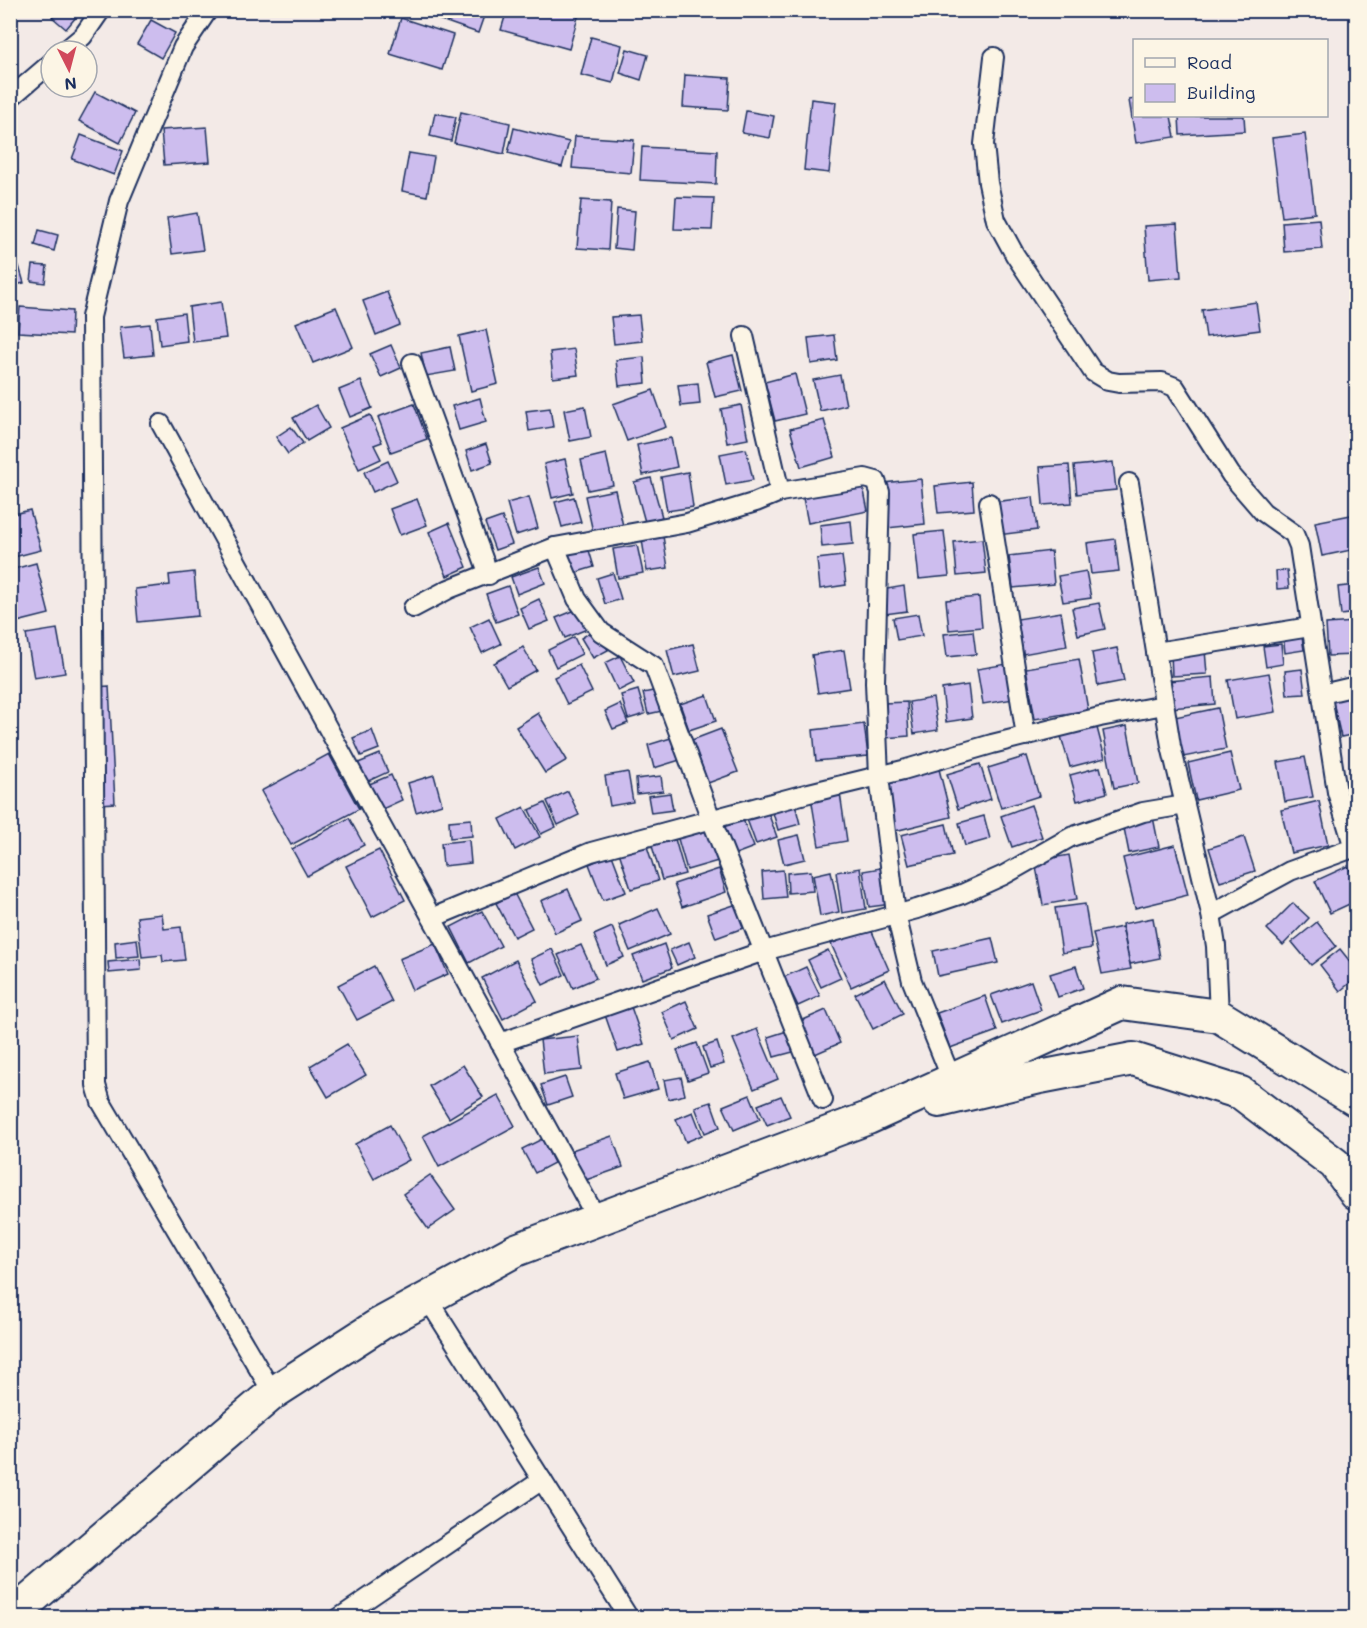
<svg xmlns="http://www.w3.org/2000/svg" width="1367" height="1628" font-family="Mali,sans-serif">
<rect width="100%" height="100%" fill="#f3eae7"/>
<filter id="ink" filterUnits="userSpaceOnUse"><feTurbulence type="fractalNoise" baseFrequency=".0167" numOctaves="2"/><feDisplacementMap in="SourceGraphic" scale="12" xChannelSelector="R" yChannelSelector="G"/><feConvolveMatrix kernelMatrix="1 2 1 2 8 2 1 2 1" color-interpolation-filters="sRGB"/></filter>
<g filter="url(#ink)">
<g fill="#cdbdee" stroke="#1b2f5e" stroke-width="1.5">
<path d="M57 10H67L76 17 66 29 52 17Z"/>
<path d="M437 10H486L478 33 435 18Z"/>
<path d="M507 10H580L569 49 501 30Z"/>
<path d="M401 18 453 35 442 70 390 54Z"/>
<path d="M151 20 175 33 161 58 137 44Z"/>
<path d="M591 37 622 45 613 83 581 75Z"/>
<path d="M627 49 648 55 641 80 620 73Z"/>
<path d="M685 75 730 78 728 110 683 107Z"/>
<path d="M95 92 135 113 120 143 79 121Z"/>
<path d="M811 99 836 102 829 173 804 170Z"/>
<path d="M1134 99V116H1171L1175 137 1136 143 1129 100Z"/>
<path d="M746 111 774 116 770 138 742 133Z"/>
<path d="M461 112 510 123 504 154 454 143Z"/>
<path d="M435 113 456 117 451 141 430 136Z"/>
<path d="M1179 116H1244L1245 131 1180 135Z"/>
<path d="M207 127 210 162 164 165 161 130Z"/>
<path d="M514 128 569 142 562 167 508 153Z"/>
<path d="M1305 134 1315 213 1282 217 1272 138Z"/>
<path d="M81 135 123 151 114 175 72 159Z"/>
<path d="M575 136 634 140 631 173 572 168Z"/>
<path d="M642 147 717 151 716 184 640 180Z"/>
<path d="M409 153 434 157 427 196 402 191Z"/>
<path d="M676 197 714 198 712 230 674 229Z"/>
<path d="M581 200 611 202 608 250 577 248Z"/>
<path d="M617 209 635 211 632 250 614 248Z"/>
<path d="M197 213 203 250 172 254 167 218Z"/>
<path d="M1319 219 1322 249 1284 252 1282 222Z"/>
<path d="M1177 224 1181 277 1148 280 1144 226Z"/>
<path d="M39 230 58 235 54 251 35 245Z"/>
<path d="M33 265 47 266 45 283 31 281Z"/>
<path d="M19 266 24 283 11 286 10 269Z"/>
<path d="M387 292 400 325 376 335 363 301Z"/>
<path d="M221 302 226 338 193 342 189 307Z"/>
<path d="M1256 302 1260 330 1206 337 1202 310Z"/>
<path d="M20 307 72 311 71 335 18 332Z"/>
<path d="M336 307 353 347 313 363 296 323Z"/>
<path d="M184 313 187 341 160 345 157 317Z"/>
<path d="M639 315 642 341 614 344 611 317Z"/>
<path d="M150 324 153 355 124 358 120 327Z"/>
<path d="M486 330 498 384 471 391 459 336Z"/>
<path d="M834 335 837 360 811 364 808 338Z"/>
<path d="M391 345 401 368 381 377 370 354Z"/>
<path d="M450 347 455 371 426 376 421 353Z"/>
<path d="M574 349 578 375 553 378 550 352Z"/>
<path d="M733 355 742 391 715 397 706 362Z"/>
<path d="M644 357 646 383 619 386 616 360Z"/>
<path d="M795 374 805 414 775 421 765 382Z"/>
<path d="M840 375 846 405 820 411 813 380Z"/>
<path d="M361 381 372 408 350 417 339 390Z"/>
<path d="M698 383 700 404 681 406 678 385Z"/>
<path d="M653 390 666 427 627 441 613 404Z"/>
<path d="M480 398 486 422 459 430 452 406Z"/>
<path d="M414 404 427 439 391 452 378 417Z"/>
<path d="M316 405 329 428 307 441 293 418Z"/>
<path d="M741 405 748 439 727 443 721 409Z"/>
<path d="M585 406 591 437 570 441 564 410Z"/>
<path d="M550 408 553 427 529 431 526 411Z"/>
<path d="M370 415 382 442 374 445 381 459 359 469 340 428Z"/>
<path d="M824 420 835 457 801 467 790 429Z"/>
<path d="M291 427 303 443 288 454 276 437Z"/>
<path d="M671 438 677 467 643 475 637 445Z"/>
<path d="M486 444 492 463 472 470 466 451Z"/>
<path d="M746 449 753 480 726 485 720 454Z"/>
<path d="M606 454 613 485 588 490 581 460Z"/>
<path d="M565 459 573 493 552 498 544 464Z"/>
<path d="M388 461 397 481 373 492 364 472Z"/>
<path d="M1113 462 1116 490 1077 494 1074 466Z"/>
<path d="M1069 465 1072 503 1043 505 1040 467Z"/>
<path d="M688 472 693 507 667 511 661 477Z"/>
<path d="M651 478 662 517 645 522 634 482Z"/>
<path d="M921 479 925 524 887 528 883 483Z"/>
<path d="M972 482 974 510 938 513 935 486Z"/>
<path d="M863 486 868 511 808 523 803 498Z"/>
<path d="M615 490 623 526 593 532 585 496Z"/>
<path d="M529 497 538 528 516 535 507 503Z"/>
<path d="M574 497 581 522 562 527 555 502Z"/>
<path d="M1033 497 1037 530 998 535 994 502Z"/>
<path d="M417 499 427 525 400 535 390 509Z"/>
<path d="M30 510 41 550 10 558V515Z"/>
<path d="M1356 514V549L1322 556 1315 522Z"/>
<path d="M502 517 512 544 495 550 485 523Z"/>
<path d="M851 521 853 544 822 547 820 525Z"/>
<path d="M449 523 467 567 447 576 429 532Z"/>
<path d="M944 531 949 576 919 579 914 534Z"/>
<path d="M663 536 668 568 647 571 642 540Z"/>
<path d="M982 539 986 573 957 576 954 542Z"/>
<path d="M1115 539 1119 571 1091 574 1087 543Z"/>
<path d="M637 545 643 573 618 578 613 549Z"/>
<path d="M588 547 594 567 574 573 568 553Z"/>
<path d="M1051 551 1054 584 1013 588 1009 556Z"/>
<path d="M842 556 846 585 820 589 817 559Z"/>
<path d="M36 563 49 614 17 622 10 596V570Z"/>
<path d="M539 567 545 583 517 594 511 577Z"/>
<path d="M1287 570 1289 588 1277 589 1276 571Z"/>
<path d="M1086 571 1091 598 1063 602 1058 576Z"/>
<path d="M194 572 198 616 138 622 135 589 170 585 169 575Z"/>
<path d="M613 573 621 599 605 604 597 578Z"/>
<path d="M1356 585V613L1341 615 1338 587Z"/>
<path d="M508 586 518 614 496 622 486 594Z"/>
<path d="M904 586 907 611 885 614 881 590Z"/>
<path d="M979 597 982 627 949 630 946 600Z"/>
<path d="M539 599 549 621 529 629 520 608Z"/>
<path d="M1099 603 1105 629 1078 635 1072 608Z"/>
<path d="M578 609 587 629 565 638 556 618Z"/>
<path d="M1061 612 1067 646 1023 654 1017 619Z"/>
<path d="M918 614 922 636 897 640 893 618Z"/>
<path d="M489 618 501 644 482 653 470 627Z"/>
<path d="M1355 622 1356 655 1328 656 1326 624Z"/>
<path d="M57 629 65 673 34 678 26 634Z"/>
<path d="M596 629 608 650 593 658 581 638Z"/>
<path d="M973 631 976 654 947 657 944 634Z"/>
<path d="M1301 631 1304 650 1285 653 1283 633Z"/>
<path d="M574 637 582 654 556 667 548 650Z"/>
<path d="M693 644 700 671 674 677 667 650Z"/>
<path d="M1281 644 1283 664 1266 667 1263 646Z"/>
<path d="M523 647 536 670 507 686 494 663Z"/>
<path d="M1117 648 1124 681 1098 686 1092 653Z"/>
<path d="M844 650 850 688 818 693 812 655Z"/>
<path d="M1205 650 1207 674 1172 676 1171 653Z"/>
<path d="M620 656 634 683 618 691 605 663Z"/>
<path d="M1079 659 1088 710 1035 719 1026 668Z"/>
<path d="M1007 664 1014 699 983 704 977 669Z"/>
<path d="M579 665 592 692 567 704 554 677Z"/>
<path d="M1302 669 1305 694 1287 695 1285 671Z"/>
<path d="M1269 673 1276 712 1235 719 1228 680Z"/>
<path d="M1213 677 1215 704 1171 708 1168 681Z"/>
<path d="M968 685 972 718 946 722 942 689Z"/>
<path d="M109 686 115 803 99 804 94 687Z"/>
<path d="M638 690 645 714 628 719 621 695Z"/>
<path d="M658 690 662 711 648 714 643 693Z"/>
<path d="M1356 693V734L1341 737 1332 698Z"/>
<path d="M707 695 716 721 689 730 680 704Z"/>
<path d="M933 698 938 730 914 734 909 702Z"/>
<path d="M907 702 909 736 884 738 883 703Z"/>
<path d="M620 704 628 723 613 729 605 711Z"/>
<path d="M1218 708 1226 749 1183 757 1175 717Z"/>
<path d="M538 713 567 760 545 773 516 727Z"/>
<path d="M864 724 868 756 816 761 813 730Z"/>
<path d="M1096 724 1105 758 1070 767 1060 733Z"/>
<path d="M1127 726 1138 783 1114 788 1103 731Z"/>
<path d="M721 729 738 772 708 783 692 740Z"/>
<path d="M372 730 379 749 361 756 353 738Z"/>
<path d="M674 737 680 760 654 768 648 745Z"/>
<path d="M1230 753 1239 790 1196 800 1188 763Z"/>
<path d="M329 754 359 809 291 845 261 791Z"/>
<path d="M380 754 388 772 364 783 356 764Z"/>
<path d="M1027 756 1039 796 1001 808 988 768Z"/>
<path d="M1305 757 1313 797 1285 802 1278 762Z"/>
<path d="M980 764 991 799 958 809 947 774Z"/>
<path d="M938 765 951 817 895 831 882 779Z"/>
<path d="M1100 767 1107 793 1077 801 1070 775Z"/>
<path d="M628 772 633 802 610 806 605 776Z"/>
<path d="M391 775 402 800 378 811 367 785Z"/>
<path d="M434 775 442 804 416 812 408 783Z"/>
<path d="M661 776 663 791 637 794 636 779Z"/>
<path d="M568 791 579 815 558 825 547 801Z"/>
<path d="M670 793 673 810 651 813 648 796Z"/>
<path d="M840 793 847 841 819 846 811 797Z"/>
<path d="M794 800 800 824 778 830 771 806Z"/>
<path d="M1319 801 1328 845 1291 853 1281 810Z"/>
<path d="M545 803 556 827 541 834 529 810Z"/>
<path d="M1031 805 1042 837 1012 847 1001 816Z"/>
<path d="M524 807 540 837 515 850 500 819Z"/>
<path d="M766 807 777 837 756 844 745 814Z"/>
<path d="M740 812 754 847 733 855 719 820Z"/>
<path d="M984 816 990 839 965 846 959 823Z"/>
<path d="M1153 817 1159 847 1129 853 1123 823Z"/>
<path d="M349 818 364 845 307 876 292 849Z"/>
<path d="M471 819 472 836 450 838 449 821Z"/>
<path d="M706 823 718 861 687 870 676 832Z"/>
<path d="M946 824 953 855 909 865 901 835Z"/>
<path d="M799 835 805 859 784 864 778 840Z"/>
<path d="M1244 837 1255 871 1220 882 1209 848Z"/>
<path d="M675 839 685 874 662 880 652 846Z"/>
<path d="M469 840 471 863 443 866 441 843Z"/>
<path d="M645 840 658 881 631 889 618 849Z"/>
<path d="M1175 845 1188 895 1135 908 1123 858Z"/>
<path d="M379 850 405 900 372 917 346 866Z"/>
<path d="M612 855 626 892 603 900 589 864Z"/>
<path d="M1069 855 1077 899 1043 905 1035 861Z"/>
<path d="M1348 866 1356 883V901L1330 913 1315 881Z"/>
<path d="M886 867 892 904 869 907 863 871Z"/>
<path d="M860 868 866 909 842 913 836 872Z"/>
<path d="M719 869 726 892 682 907 674 884Z"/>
<path d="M783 870 786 897 764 899 762 872Z"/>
<path d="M811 871 813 891 788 893 787 873Z"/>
<path d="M831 871 839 912 820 916 813 875Z"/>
<path d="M568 889 582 921 555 933 541 901Z"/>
<path d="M514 893 532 928 514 937 496 903Z"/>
<path d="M1293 903 1309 918 1283 945 1267 929Z"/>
<path d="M737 904 746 927 716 938 707 914Z"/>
<path d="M1085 904 1092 948 1062 953 1055 908Z"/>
<path d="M658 908 670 934 630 951 619 925Z"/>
<path d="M482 911 501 946 469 963 451 927Z"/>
<path d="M162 914 164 929 181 927 185 960 163 962 162 955 142 957 137 917Z"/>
<path d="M1153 918 1160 958 1130 964 1122 924Z"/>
<path d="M1317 922 1336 946 1311 965 1292 942Z"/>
<path d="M612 927 624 957 606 965 594 935Z"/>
<path d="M870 927 889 970 851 987 831 944Z"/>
<path d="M1122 927 1131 969 1102 974 1093 933Z"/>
<path d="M992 938 998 963 938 976 933 951Z"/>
<path d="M137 939 139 956 116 958 115 942Z"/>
<path d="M689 942 695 957 677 965 670 950Z"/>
<path d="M435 944 448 974 412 990 399 959Z"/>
<path d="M664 944 672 968 642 979 633 956Z"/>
<path d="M581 945 596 978 573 988 558 955Z"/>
<path d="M552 949 564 975 543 985 531 959Z"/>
<path d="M1340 949 1356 969V978L1340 991 1320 965Z"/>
<path d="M828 950 841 978 821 987 808 960Z"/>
<path d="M140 959 141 970 109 973 108 962Z"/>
<path d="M516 960 537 1001 503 1019 482 978Z"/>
<path d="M374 966 392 1002 357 1020 338 985Z"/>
<path d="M1076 966 1083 988 1058 997 1050 974Z"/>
<path d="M806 967 820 996 798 1006 784 977Z"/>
<path d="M885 979 903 1014 873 1029 855 994Z"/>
<path d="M1031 981 1041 1010 1002 1024 991 995Z"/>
<path d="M985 996 997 1031 950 1048 937 1013Z"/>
<path d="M686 1001 698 1029 674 1040 662 1012Z"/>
<path d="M630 1004 644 1044 618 1052 604 1012Z"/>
<path d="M826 1010 840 1043 815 1054 801 1021Z"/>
<path d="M757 1029 778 1079 754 1089 733 1039Z"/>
<path d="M787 1031 793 1052 774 1057 768 1037Z"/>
<path d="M578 1036 582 1070 544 1074 540 1040Z"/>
<path d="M717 1042 724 1064 710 1068 703 1047Z"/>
<path d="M697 1043 708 1073 688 1080 677 1050Z"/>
<path d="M347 1044 366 1075 328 1097 310 1066Z"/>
<path d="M650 1062 658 1089 623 1099 615 1073Z"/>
<path d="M463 1065 483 1097 449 1118 429 1086Z"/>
<path d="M565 1077 572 1097 548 1105 541 1085Z"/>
<path d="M681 1077 685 1095 668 1099 664 1080Z"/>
<path d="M498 1095 515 1126 439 1167 423 1136Z"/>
<path d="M750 1095 760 1119 734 1130 723 1106Z"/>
<path d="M781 1096 790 1116 767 1125 758 1105Z"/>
<path d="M711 1102 720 1127 705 1133 695 1107Z"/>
<path d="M693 1112 702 1135 686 1142 676 1119Z"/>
<path d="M390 1125 409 1160 374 1179 355 1144Z"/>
<path d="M612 1136 623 1167 583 1181 572 1150Z"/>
<path d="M542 1139 554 1163 535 1173 522 1149Z"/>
<path d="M430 1175 455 1210 428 1229 403 1194Z"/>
</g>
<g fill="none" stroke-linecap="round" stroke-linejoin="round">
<g stroke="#1b2f5e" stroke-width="22">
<g id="street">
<path d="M208 10 183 47 119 201 91 317 96 1085 101 1102 273 1393"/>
<path d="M65 51 83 36 101 10"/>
<path d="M994 57 984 144 988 183 996 220 1015 255 1093 372 1108 381 1119 383 1162 382 1175 387 1231 475 1263 512 1294 534 1299 546 1337 792 1354 848"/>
<path d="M10 98 51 63"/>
<path d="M744 336 780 492"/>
<path d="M412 363 489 575"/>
<path d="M161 424 597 1219"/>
<path d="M1129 483 1171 746 1211 914 1216 946 1219 1016"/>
<path d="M989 503 1026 736"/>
<path d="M555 547 577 599 601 632 654 666 711 819 823 1100"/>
<path d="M413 608 449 589 555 547 687 523 756 502 780 492 865 478 876 481 880 492 875 682 879 776 896 914 912 981 952 1080"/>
<path d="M1156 652 1310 627"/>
<path d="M1322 694 1356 686"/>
<path d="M1211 914 1290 871 1356 847"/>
<path d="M432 918 591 852 809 793 903 770 992 744 1100 717 1164 705"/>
<path d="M500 1043 764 951 917 909 962 894 1004 875 1071 837 1143 812 1185 805"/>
<path d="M427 1298 629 1618"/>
<path d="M339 1618 542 1480"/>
</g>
</g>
<g stroke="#1b2f5e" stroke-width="36">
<g id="highway">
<path d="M939 1101 1040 1077 1133 1059 1241 1093 1335 1164 1356 1193"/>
<path d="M10 1617 273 1393 380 1324 516 1250 868 1118 1122 1003 1219 1016 1356 1100"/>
</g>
</g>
<use href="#street" stroke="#fcf5e5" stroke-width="18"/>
<use href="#highway" stroke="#fcf5e5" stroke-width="32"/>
</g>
</g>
<rect width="1367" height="1628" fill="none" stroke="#fcf5e5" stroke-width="36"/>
<rect x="18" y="18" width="1331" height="1592" fill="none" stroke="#1b2f5e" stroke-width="2" filter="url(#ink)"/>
<rect x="1133" y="39" width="195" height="78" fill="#fcf5e5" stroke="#a2a6af" stroke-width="1.5"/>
<rect x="1145" y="58" width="30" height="9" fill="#fcf5e5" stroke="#a2a6af" stroke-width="1.5"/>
<text x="1187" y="69" font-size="18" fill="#1b2f5e">Road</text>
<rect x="1145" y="84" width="30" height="18" fill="#cdbdee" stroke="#a2a6af" stroke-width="1.5"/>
<text x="1187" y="99" font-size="18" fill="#1b2f5e">Building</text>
<g transform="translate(69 69) rotate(174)"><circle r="28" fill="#fcf5e5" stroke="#a2a6af" stroke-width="1.5"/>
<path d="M0-4.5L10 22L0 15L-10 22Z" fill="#d1495b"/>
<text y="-9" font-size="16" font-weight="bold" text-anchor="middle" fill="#1b2f5e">N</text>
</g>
</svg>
